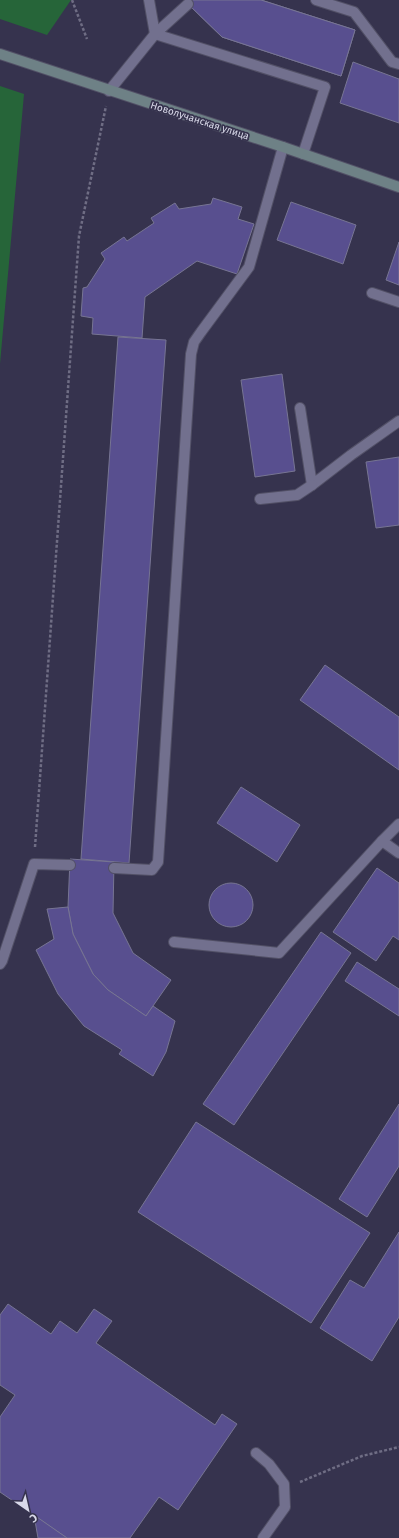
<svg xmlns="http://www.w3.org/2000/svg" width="399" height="1538" font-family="'Fira Sans',sans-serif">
<rect width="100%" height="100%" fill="#36334e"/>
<g fill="#266539">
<path d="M0 0H71L47 35 0 19Z"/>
<path d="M0 86 24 94 0 364Z"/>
</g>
<g fill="#584f8f" stroke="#777593">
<path d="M184 0H261L355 30 341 76 222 37Z"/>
<path d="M184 0H261L355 30 341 76 222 37Z"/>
<path d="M353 62 399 79V123L340 103Z"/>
<path d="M213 198 242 207 238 219 254 224 237 274 197 261 145 297 142 338 92 334 93 318 81 316 83 288 87 287 105 259 101 253 124 237 127 241 154 223 151 218 175 203 179 209 211 204Z"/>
<path d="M291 202 356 225 343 264 277 240Z"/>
<path d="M399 242V285L386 280Z"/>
<path d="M118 337 166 340 129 863 81 859Z"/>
<path d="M282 374 295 471 255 477 241 380Z"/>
<path d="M399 457V525L376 528 366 462Z"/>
<path d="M325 665 399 717V770L300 700Z"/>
<path d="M241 787 300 825 277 862 217 823Z"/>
<path d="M70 859 114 862 113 913 133 953 171 980 146 1016 108 990 93 974 73 934 68 907Z"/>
<path d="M377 868 399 883V940L393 936 376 961 333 932Z"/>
<circle cx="231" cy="905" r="22"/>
<path d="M68 907 73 934 93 974 108 990 146 1016 153 1006 175 1021 166 1052 153 1076 119 1054 122 1050 84 1026 58 994 36 950 54 939 47 909Z"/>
<path d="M321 932 351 953 234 1125 203 1104Z"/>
<path d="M357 962 399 989V1016L345 981Z"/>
<path d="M399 1104V1166L367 1217 339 1199Z"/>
<path d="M196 1122 370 1233 311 1323 138 1212Z"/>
<path d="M399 1232V1317L372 1361 320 1328 350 1280 364 1288Z"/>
<path d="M8 1304 51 1334 60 1321 77 1333 94 1309 112 1321 96 1343 215 1425 222 1414 237 1424 178 1510 159 1497 130 1538H67L0 1492V1417L15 1395 0 1385V1315Z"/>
<path d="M34 1515 67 1538H38Z"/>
</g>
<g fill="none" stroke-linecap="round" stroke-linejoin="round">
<g stroke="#525066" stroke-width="12">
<g id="lane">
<path d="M149 0 155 34 325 87 303 154"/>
<path d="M316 0 354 12 392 62 399 64"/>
<path d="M109 91 155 34 188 4"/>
<path d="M372 293 399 302"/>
<path d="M300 408 312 485 351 455 399 421"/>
<path d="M260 499 297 495 312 485"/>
<path d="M114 868 152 870 158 862 191 354 194 342 201 332 249 267 283 147"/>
<path d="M174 942 279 953 382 841"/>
<path d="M0 964 2 961 34 864 70 865"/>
<path d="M256 1453 269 1464 284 1484 285 1507 263 1538"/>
</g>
</g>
<g stroke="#525066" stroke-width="12">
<path id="street" d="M399 824 382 841 399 853"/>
</g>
<g stroke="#525066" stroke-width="12">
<path id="secondary" d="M0 54 283 147 399 187"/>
</g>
<g stroke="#6f6d84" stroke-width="2.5" stroke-dasharray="3 2" stroke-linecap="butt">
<path d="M72 0 87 39"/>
<path d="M35 847 79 236 106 106"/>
<path d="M300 1482 362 1456 399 1447"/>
</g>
<use href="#lane" stroke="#72708e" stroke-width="10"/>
<use href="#street" stroke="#72708e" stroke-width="10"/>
<use href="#secondary" stroke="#6e8186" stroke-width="10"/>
</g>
<g text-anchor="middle" stroke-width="3.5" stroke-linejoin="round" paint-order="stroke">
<g font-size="10" fill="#d9d9e9" stroke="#36334e">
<text transform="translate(200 120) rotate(18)" y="4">Новолучанская улица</text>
</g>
</g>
<g transform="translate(28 1510) rotate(146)" stroke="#36334e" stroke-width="3" paint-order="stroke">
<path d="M0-3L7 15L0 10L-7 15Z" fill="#d9d9e9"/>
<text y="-6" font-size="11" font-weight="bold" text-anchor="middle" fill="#d9d9e9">С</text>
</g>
</svg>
